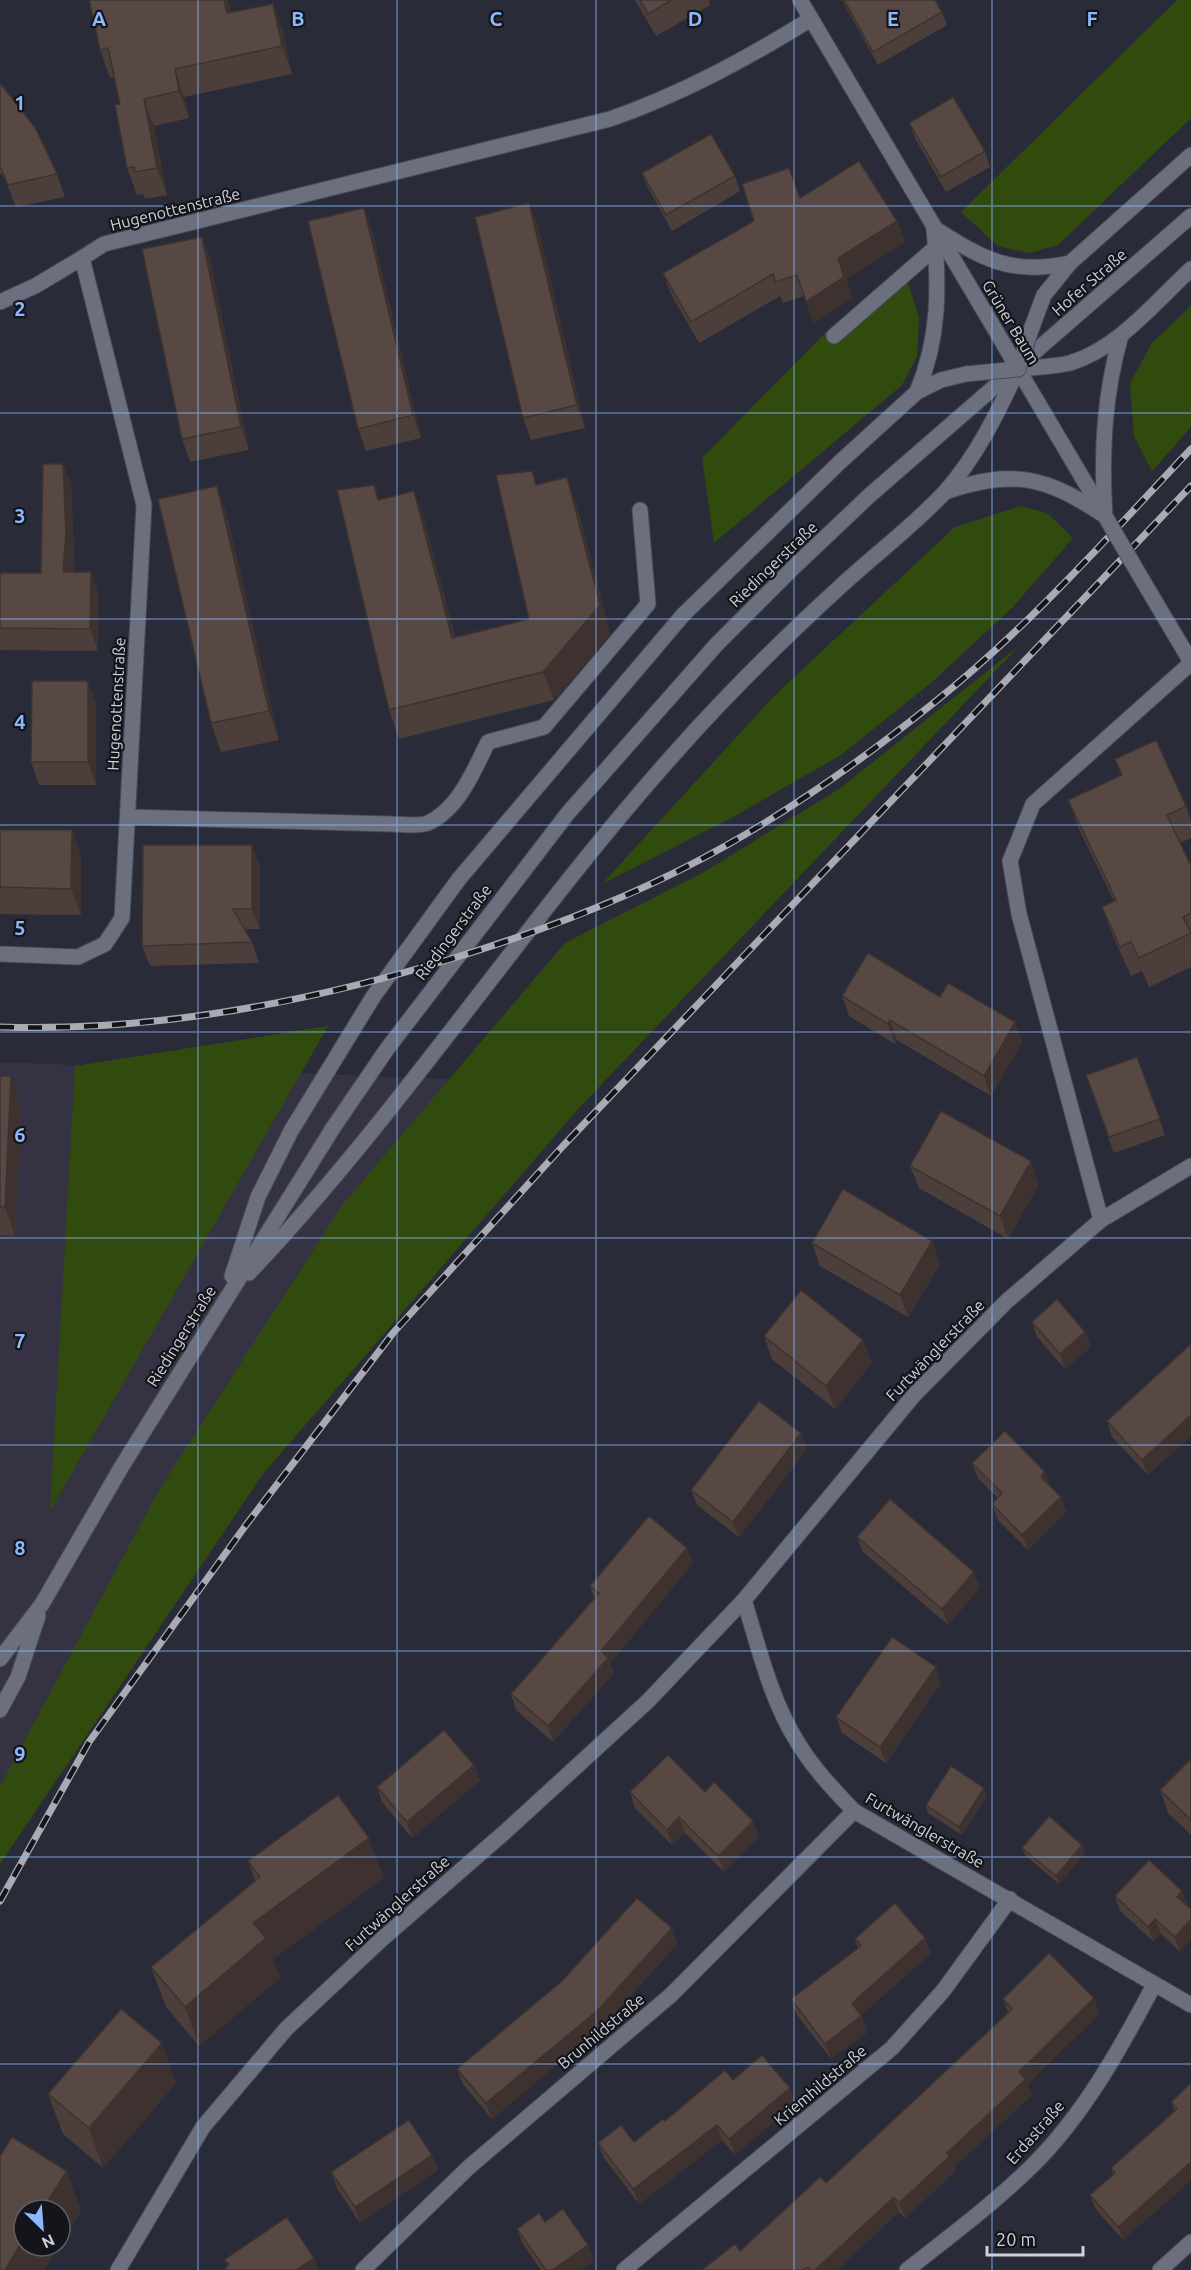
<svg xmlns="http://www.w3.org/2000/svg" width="1191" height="2270" font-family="Ubuntu,sans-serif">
<rect width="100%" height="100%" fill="#292c38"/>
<path fill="#353243" d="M0 1062 449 1079 0 1835Z"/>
<g fill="#314b0f">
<path d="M1177 0H1191V118L1058 245 1030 253 998 246 961 212Z"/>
<path d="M907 281 919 317 917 356 902 385 714 543 702 458 826 332 834 346Z"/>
<path d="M1191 306V427L1152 471 1134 436 1130 383 1152 343Z"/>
<path d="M1021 506 1047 513 1073 538 1012 608 931 683 841 755 733 817 602 884 774 696 955 527Z"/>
<path d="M1019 646 579 1108 263 1474 0 1864V1786L159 1490 343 1204 565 943 704 872 839 789Z"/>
<path d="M328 1026 50 1511 75 1066Z"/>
</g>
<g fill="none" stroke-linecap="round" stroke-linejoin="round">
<g stroke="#474a53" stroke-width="17">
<g id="service">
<path d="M0 302 35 286 82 258"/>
<path d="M834 336 936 247"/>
<path d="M128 817 391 824C402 824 417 827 428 823 459 809 474 770 488 742L544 727 648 604 640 510"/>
<path d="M1101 1220 1019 914 1010 861 1033 804 1191 663"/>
</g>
</g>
<g stroke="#474a53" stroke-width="17">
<g id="minor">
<path d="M0 954 78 957 105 944 122 918 144 505 82 258 104 244 610 119C682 94 746 59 811 19"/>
<path d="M744 1600C759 1648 771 1701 798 1743 813 1768 834 1790 854 1811L1191 2005"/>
<path d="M118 2270 203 2127 286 2029 382 1939 505 1832 648 1701 744 1600 914 1395 1007 1301 1101 1220 1191 1166"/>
<path d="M363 2270 469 2167 671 1995 854 1811"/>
<path d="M624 2270 892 2048 943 1991 1010 1899"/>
<path d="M907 2270C949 2237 992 2205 1031 2167 1083 2116 1120 2049 1154 1985"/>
<path d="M1160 2270 1191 2242"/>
</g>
</g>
<g stroke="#474a53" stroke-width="17">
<g id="tertiary">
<path d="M800 0 1003 343"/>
<path d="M1018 369 1105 516"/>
<path d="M1143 581 1191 662"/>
</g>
</g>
<g stroke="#474a53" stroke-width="17">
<g id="secondary">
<path d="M934 228C983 259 1011 276 1070 263"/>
<path d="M1032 327 1044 295 1070 263 1191 155"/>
<path d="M917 392C940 337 939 287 934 228"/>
<path d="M945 492C1013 468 1047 477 1105 516"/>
<path d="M1105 516C1101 453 1104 395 1121 335"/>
<path d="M249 1273C403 1110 525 921 674 754 727 694 784 638 843 584 876 554 914 525 945 492 977 456 998 412 1018 369 1035 367 1054 367 1070 363 1119 348 1155 302 1191 269"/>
<path d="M232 1276 258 1197 291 1131 373 997 459 879 683 615 840 462 917 392 941 380 966 374"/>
<path d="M0 1659 42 1604 122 1466 333 1128 387 1049 568 813 716 645 795 566 870 495 1191 216"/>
<path d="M0 1710 18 1677 38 1616"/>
</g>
</g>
<use href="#service" stroke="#6c707e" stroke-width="15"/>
<use href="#minor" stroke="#6c707e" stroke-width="15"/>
<use href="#tertiary" stroke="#6c707e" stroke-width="15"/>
<use href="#secondary" stroke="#6c707e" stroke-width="15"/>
<g stroke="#a8abb4" stroke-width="7">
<g id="rail">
<path d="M0 1027C154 1032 307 1003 454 958 548 929 641 894 727 845 798 805 867 756 931 705 1026 630 1108 537 1191 449"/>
<path d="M0 1901 89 1742 246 1525 393 1333 562 1147 1191 486"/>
</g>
</g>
<use href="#rail" stroke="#14151a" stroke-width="4.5" stroke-dasharray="14" stroke-linecap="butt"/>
<g stroke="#474a53" stroke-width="17" stroke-linecap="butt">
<g id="tertiary-bridge">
<path d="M1003 343 1018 369"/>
<path d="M1105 516 1143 581"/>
</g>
</g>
<g stroke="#474a53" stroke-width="17" stroke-linecap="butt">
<path id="secondary-bridge" d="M966 374 1018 369 1032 327"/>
</g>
<use href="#tertiary-bridge" stroke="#6c707e" stroke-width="15"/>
<use href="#secondary-bridge" stroke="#6c707e" stroke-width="15"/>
</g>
<g fill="#4c3e3a">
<path d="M89 0H228L231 12 283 31 292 74 184 97 189 118 154 126 167 195 145 199 143 194 137 195 127 168 120 104 114 77 110 78 100 50Z"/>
<path d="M635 0H709L710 5 656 36Z"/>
<path d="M842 0H935L942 12 947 25 878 65Z"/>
<path d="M0 83 57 174 65 197 16 207 4 177 0 173Z"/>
<path d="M909 123 985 151 990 167 946 192 915 138Z"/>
<path d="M642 173 735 176 740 191 672 231 648 188Z"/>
<path d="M800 198 897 221 905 242 846 279 852 298 814 323 804 296 783 303 780 296 699 343 671 294 663 273Z"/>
<path d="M538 226 585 428 531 440 523 418Z"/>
<path d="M372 230 421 438 366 451 358 429Z"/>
<path d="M210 259 249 450 190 462 182 439Z"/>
<path d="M71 485 74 553 73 572H91L98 594V651L0 650V573H41Z"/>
<path d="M537 485 577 506 610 634 554 700 399 739 389 710 379 499 424 519 455 637 529 619Z"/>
<path d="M227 515 279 740 221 752 211 723Z"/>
<path d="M96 703V785H39L31 762Z"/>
<path d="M1115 759 1186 806 1191 820V838L1180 843 1191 866V967L1149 987 1142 971 1131 976 1113 936 1102 907 1114 901 1079 829 1068 800 1121 775Z"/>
<path d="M0 830H72L81 857V915L0 914Z"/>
<path d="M260 866V929H245L252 942 259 963 150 966 142 946Z"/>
<path d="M842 996 940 997 1022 1042 991 1096 897 1040 895 1044 849 1016Z"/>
<path d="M1137 1057 1165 1135 1114 1153 1086 1075Z"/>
<path d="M0 1076 21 1105 15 1236 0 1235Z"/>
<path d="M910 1166 1039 1184 1008 1239 919 1188Z"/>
<path d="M812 1243 940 1264 908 1317 820 1266Z"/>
<path d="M1032 1322 1085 1332 1091 1347 1065 1369 1037 1337Z"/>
<path d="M764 1336 872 1363 835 1409 772 1359Z"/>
<path d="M1191 1344 1148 1475 1112 1437 1107 1421Z"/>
<path d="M801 1433 807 1449 739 1537 697 1505 691 1490Z"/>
<path d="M972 1463 1045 1472 1051 1487 1061 1497 1066 1512 1028 1550 998 1520 992 1504 998 1498 978 1478Z"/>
<path d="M857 1537 980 1587 948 1625 863 1552Z"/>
<path d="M693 1563 610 1663 614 1673 553 1742 516 1710 511 1694 594 1598 590 1586Z"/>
<path d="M941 1683 886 1763 842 1733 836 1717Z"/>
<path d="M1191 1759V1835L1168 1813 1160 1790Z"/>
<path d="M480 1780 412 1838 382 1802 377 1787Z"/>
<path d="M630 1792H705L759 1837 724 1872 685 1833 672 1845 635 1808Z"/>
<path d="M987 1796 962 1835 928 1813 926 1805Z"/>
<path d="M1082 1845 1085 1853 1059 1884 1025 1855 1022 1848Z"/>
<path d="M248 1861 384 1878 273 1959 280 1978 199 2046 166 2007 151 1967 255 1880Z"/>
<path d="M1182 1891 1187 1905 1180 1952 1161 1934 1153 1941 1120 1911 1115 1896Z"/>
<path d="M672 1928 677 1944 604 2025 492 2119 463 2084 457 2069 563 1980Z"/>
<path d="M855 1939 931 1953 861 2015 867 2032 831 2059 797 2015 791 1999 858 1948Z"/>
<path d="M1094 1998 1099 2014 1028 2084 1032 2095 954 2167 956 2171 905 2218 899 2212 837 2270H702L740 2251 826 2183 1008 2013 1003 1999Z"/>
<path d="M733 2080 796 2103 735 2155 722 2140 639 2204 604 2158 598 2143 634 2142 665 2121Z"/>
<path d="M176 2083 103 2168 63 2134 48 2094Z"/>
<path d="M1191 2083V2180L1123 2240 1095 2208 1090 2195 1113 2175 1111 2168 1174 2111 1171 2102Z"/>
<path d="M432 2155 438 2170 360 2223 337 2188 331 2172Z"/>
<path d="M545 2222 594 2260 580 2270H541L523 2244 517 2229Z"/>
</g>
<g fill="#3e3230">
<path d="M224 0H228L237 40 227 13Z"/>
<path d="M273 4 283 31 292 74 282 46Z"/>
<path d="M175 69 184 97 189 118 179 91Z"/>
<path d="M144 99 154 126 167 195 157 168Z"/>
<path d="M529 203 538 226 585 428 577 405Z"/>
<path d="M364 208 372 230 421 438 413 415Z"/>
<path d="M897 221 905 242 846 279 852 298 814 323 806 302 838 258Z"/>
<path d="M202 237 210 259 249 450 241 427Z"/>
<path d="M63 464 71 485 74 553 71 594 63 572Z"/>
<path d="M567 477 577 506 610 634 554 700 543 672Z"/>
<path d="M217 486 227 515 279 740 269 711Z"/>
<path d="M414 491 424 519 462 666 452 638Z"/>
<path d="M91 572 98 594V651L90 629Z"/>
<path d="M88 681 96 703V785L88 762Z"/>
<path d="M72 830 81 857V915L71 889Z"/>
<path d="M252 845 260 866V929L252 909Z"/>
<path d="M890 1020 897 1040 895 1044 888 1024Z"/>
<path d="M1015 1022 1022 1042 991 1096 984 1076Z"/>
<path d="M11 1076 21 1105 15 1236 5 1207Z"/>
<path d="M1031 1161 1039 1184 1008 1239 1000 1216Z"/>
<path d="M932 1241 940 1264 908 1317 900 1295Z"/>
<path d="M1085 1332 1091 1347 1065 1369 1060 1354Z"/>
<path d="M863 1340 872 1363 835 1409 826 1386Z"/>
<path d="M1191 1415V1436L1148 1475 1142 1460Z"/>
<path d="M801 1433 807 1449 739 1537 733 1522Z"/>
<path d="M1045 1472 1051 1487 1041 1477Z"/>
<path d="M1061 1497 1066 1512 1028 1550 1022 1535Z"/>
<path d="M687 1548 693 1563 610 1663 614 1673 553 1742 548 1726 601 1651Z"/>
<path d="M974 1572 980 1587 948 1625 942 1609Z"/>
<path d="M936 1667 941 1683 886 1763 880 1747Z"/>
<path d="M474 1765 480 1780 412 1838 407 1822Z"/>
<path d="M984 1788 987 1796 962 1835 959 1827Z"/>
<path d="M679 1817 685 1833 672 1845 667 1830Z"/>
<path d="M753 1821 759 1837 724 1872 718 1856Z"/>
<path d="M369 1838 384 1878 273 1959 280 1978 199 2046 185 2007 253 1923Z"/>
<path d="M1082 1845 1085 1853 1059 1884 1056 1876Z"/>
<path d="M1182 1891 1187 1905 1177 1897Z"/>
<path d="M1155 1919 1161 1934 1153 1941 1148 1927Z"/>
<path d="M1191 1919V1939L1180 1952 1175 1937Z"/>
<path d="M672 1928 677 1944 604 2025 492 2119 486 2103Z"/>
<path d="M925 1938 931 1953 857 2019 852 2003Z"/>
<path d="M1094 1998 1099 2014 1028 2084 1032 2095 954 2167 956 2171 905 2218 899 2203 1019 2072Z"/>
<path d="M861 2016 867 2032 831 2059 825 2044Z"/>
<path d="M162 2043 176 2083 103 2168 89 2128Z"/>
<path d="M790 2088 796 2103 735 2155 729 2139Z"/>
<path d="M717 2125 722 2140 639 2204 633 2189Z"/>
<path d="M432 2155 438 2170 360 2223 355 2207Z"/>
<path d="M1191 2162V2180L1123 2240 1118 2227Z"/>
<path d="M67 2171 81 2211 60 2244V2210H42Z"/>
<path d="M894 2197 899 2212 837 2270H815Z"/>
<path d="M24 2238V2246H59L44 2270H5Z"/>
<path d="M588 2245 594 2260 580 2270H552Z"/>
<path d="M314 2258 319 2270H296Z"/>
</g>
<g fill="#584844" stroke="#3e3230" stroke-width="1.5">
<path d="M89 0H224L227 13 273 4 282 46 175 69 179 91 144 99 157 168 135 172 134 167 127 168 115 105 120 104 108 48 100 50Z"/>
<path d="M640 0H672L648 14Z"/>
<path d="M844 0H935L942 12 873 52Z"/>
<path d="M0 83 36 129 57 174 8 185 0 166Z"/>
<path d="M953 97 985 151 941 177 909 123Z"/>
<path d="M711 134 735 176 666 215 642 173Z"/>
<path d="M859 161 897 221 838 258 844 277 806 302 797 275 775 282 773 274 691 322 663 273 754 221 742 184 789 168 800 198Z"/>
<path d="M529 203 577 405 523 418 475 217Z"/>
<path d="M364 208 413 415 358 429 308 221Z"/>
<path d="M202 237 241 427 182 439 142 249Z"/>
<path d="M43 464H63L66 532 63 572H91L90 629 0 628V573H41Z"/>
<path d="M532 471 536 485 567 477 600 605 543 672 389 710 337 490 374 485 378 500 414 491 452 638 529 619 496 475Z"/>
<path d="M217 486 269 711 211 723 158 499Z"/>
<path d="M32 681H88V762H31Z"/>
<path d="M1156 740 1186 806 1167 815 1191 866V913L1183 917 1191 933 1139 958 1131 942 1120 947 1102 907 1116 900 1068 800 1122 775 1115 759Z"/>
<path d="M0 830H72L71 889 0 887Z"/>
<path d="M143 845H252V909H233L252 942 142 946Z"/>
<path d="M868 953 940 997 948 983 1015 1022 984 1076 890 1020 888 1024 842 996Z"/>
<path d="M1137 1057 1160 1119 1109 1137 1086 1075Z"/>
<path d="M0 1076H11L5 1207H0Z"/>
<path d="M941 1111 1031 1161 1000 1216 910 1166Z"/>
<path d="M843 1189 932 1241 900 1295 812 1243Z"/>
<path d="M801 1290 863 1340 826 1386 764 1336Z"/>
<path d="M1057 1299 1085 1332 1060 1354 1032 1322Z"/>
<path d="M1191 1344V1415L1142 1460 1107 1421Z"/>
<path d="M759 1401 801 1433 733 1522 691 1490Z"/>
<path d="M1005 1431 1045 1472 1041 1477 1061 1497 1022 1535 992 1504 1002 1493 972 1463Z"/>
<path d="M890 1499 974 1572 942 1609 857 1537Z"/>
<path d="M649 1516 687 1548 601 1651 608 1658 548 1726 511 1694 599 1593 590 1586Z"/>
<path d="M892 1637 936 1667 880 1747 836 1717Z"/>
<path d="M444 1730 474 1765 407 1822 377 1787Z"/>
<path d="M668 1755 705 1792 714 1782 753 1821 718 1856 679 1817 667 1830 630 1792Z"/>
<path d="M1191 1759V1820L1160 1790Z"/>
<path d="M951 1766 984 1788 959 1827 926 1805Z"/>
<path d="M338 1795 369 1838 253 1923 266 1938 185 2007 151 1967 260 1877 248 1861Z"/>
<path d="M1049 1816 1082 1845 1056 1876 1022 1848Z"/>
<path d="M1149 1860 1182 1891 1177 1897 1191 1909V1919L1175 1937 1155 1919 1148 1927 1115 1896Z"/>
<path d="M637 1898 672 1928 598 2010 486 2103 457 2069 563 1980Z"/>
<path d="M895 1903 925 1938 852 2003 861 2016 825 2044 791 1999 861 1946 855 1939Z"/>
<path d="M1049 1953 1094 1998 1019 2072 1026 2079 947 2153 950 2156 899 2203 894 2197 815 2270H811L808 2267 803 2270H702L735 2244 740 2251 820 2177 826 2183 1012 2009 1003 1999Z"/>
<path d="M121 2009 162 2043 89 2128 48 2094Z"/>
<path d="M762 2055 790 2088 729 2139 717 2125 633 2189 598 2143 621 2125 634 2142 663 2119 665 2121 725 2070 733 2080Z"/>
<path d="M1191 2083V2162L1118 2227 1090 2195 1115 2173 1111 2168 1177 2109 1171 2102Z"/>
<path d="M409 2120 432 2155 355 2207 331 2172Z"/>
<path d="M12 2137 67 2171 42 2210H24V2238L5 2270H0V2156Z"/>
<path d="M563 2209 588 2245 552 2270H546L517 2229 539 2213 545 2222Z"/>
<path d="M287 2217 314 2258 296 2270H224L229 2264 224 2260Z"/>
</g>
<path fill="none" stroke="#8db9fc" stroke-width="1.5" stroke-opacity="0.55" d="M198 0V2270M397 0V2270M596 0V2270M794 0V2270M992 0V2270M0 206H1191M0 413H1191M0 619H1191M0 825H1191M0 1032H1191M0 1238H1191M0 1445H1191M0 1651H1191M0 1857H1191M0 2064H1191"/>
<g text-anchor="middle" stroke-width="4.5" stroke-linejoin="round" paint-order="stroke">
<g font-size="16" fill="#cfd1d9" stroke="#14151a">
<text transform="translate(175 209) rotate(-14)" y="6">Hugenottenstraße</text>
<text transform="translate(1089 282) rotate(-41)" y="6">Hofer Straße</text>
<text transform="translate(1011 322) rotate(59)" y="6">Grüner Baum</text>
<text transform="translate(773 564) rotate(-44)" y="6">Riedingerstraße</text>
<text transform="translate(116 704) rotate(-87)" y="6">Hugenottenstraße</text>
<text transform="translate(453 932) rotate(-53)" y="6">Riedingerstraße</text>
<text transform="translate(181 1336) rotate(-58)" y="6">Riedingerstraße</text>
<text transform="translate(935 1350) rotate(-46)" y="6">Furtwänglerstraße</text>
<text transform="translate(925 1830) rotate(30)" y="6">Furtwänglerstraße</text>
<text transform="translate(397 1903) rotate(-42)" y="6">Furtwänglerstraße</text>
<text transform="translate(601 2031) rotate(-40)" y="6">Brunhildstraße</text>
<text transform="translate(820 2085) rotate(-40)" y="6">Kriemhildstraße</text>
<text transform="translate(1035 2132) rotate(-49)" y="6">Erdastraße</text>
</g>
</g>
<g font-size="20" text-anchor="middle" font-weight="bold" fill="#8db9fc" stroke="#14151a" stroke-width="4.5" stroke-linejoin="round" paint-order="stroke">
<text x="99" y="26">A</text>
<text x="298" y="26">B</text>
<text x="496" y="26">C</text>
<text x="695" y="26">D</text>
<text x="893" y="26">E</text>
<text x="1092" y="26">F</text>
<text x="20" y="110">1</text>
<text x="20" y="316">2</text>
<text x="20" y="523">3</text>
<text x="20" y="729">4</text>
<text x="20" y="935">5</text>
<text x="20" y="1142">6</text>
<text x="20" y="1348">7</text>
<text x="20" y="1555">8</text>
<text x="20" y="1761">9</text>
</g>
<g transform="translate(42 2228) rotate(155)"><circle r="28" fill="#14151a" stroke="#5f6066" stroke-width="1.5"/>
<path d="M0-4.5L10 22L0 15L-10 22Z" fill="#8db9fc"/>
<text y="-9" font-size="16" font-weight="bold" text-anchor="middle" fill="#cfd1d9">N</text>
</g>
<path d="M987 2246v9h96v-9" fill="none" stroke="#cfd1d9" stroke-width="3"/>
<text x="996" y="2246" font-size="18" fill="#cfd1d9" stroke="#14151a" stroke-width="4.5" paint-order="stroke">20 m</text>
</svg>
